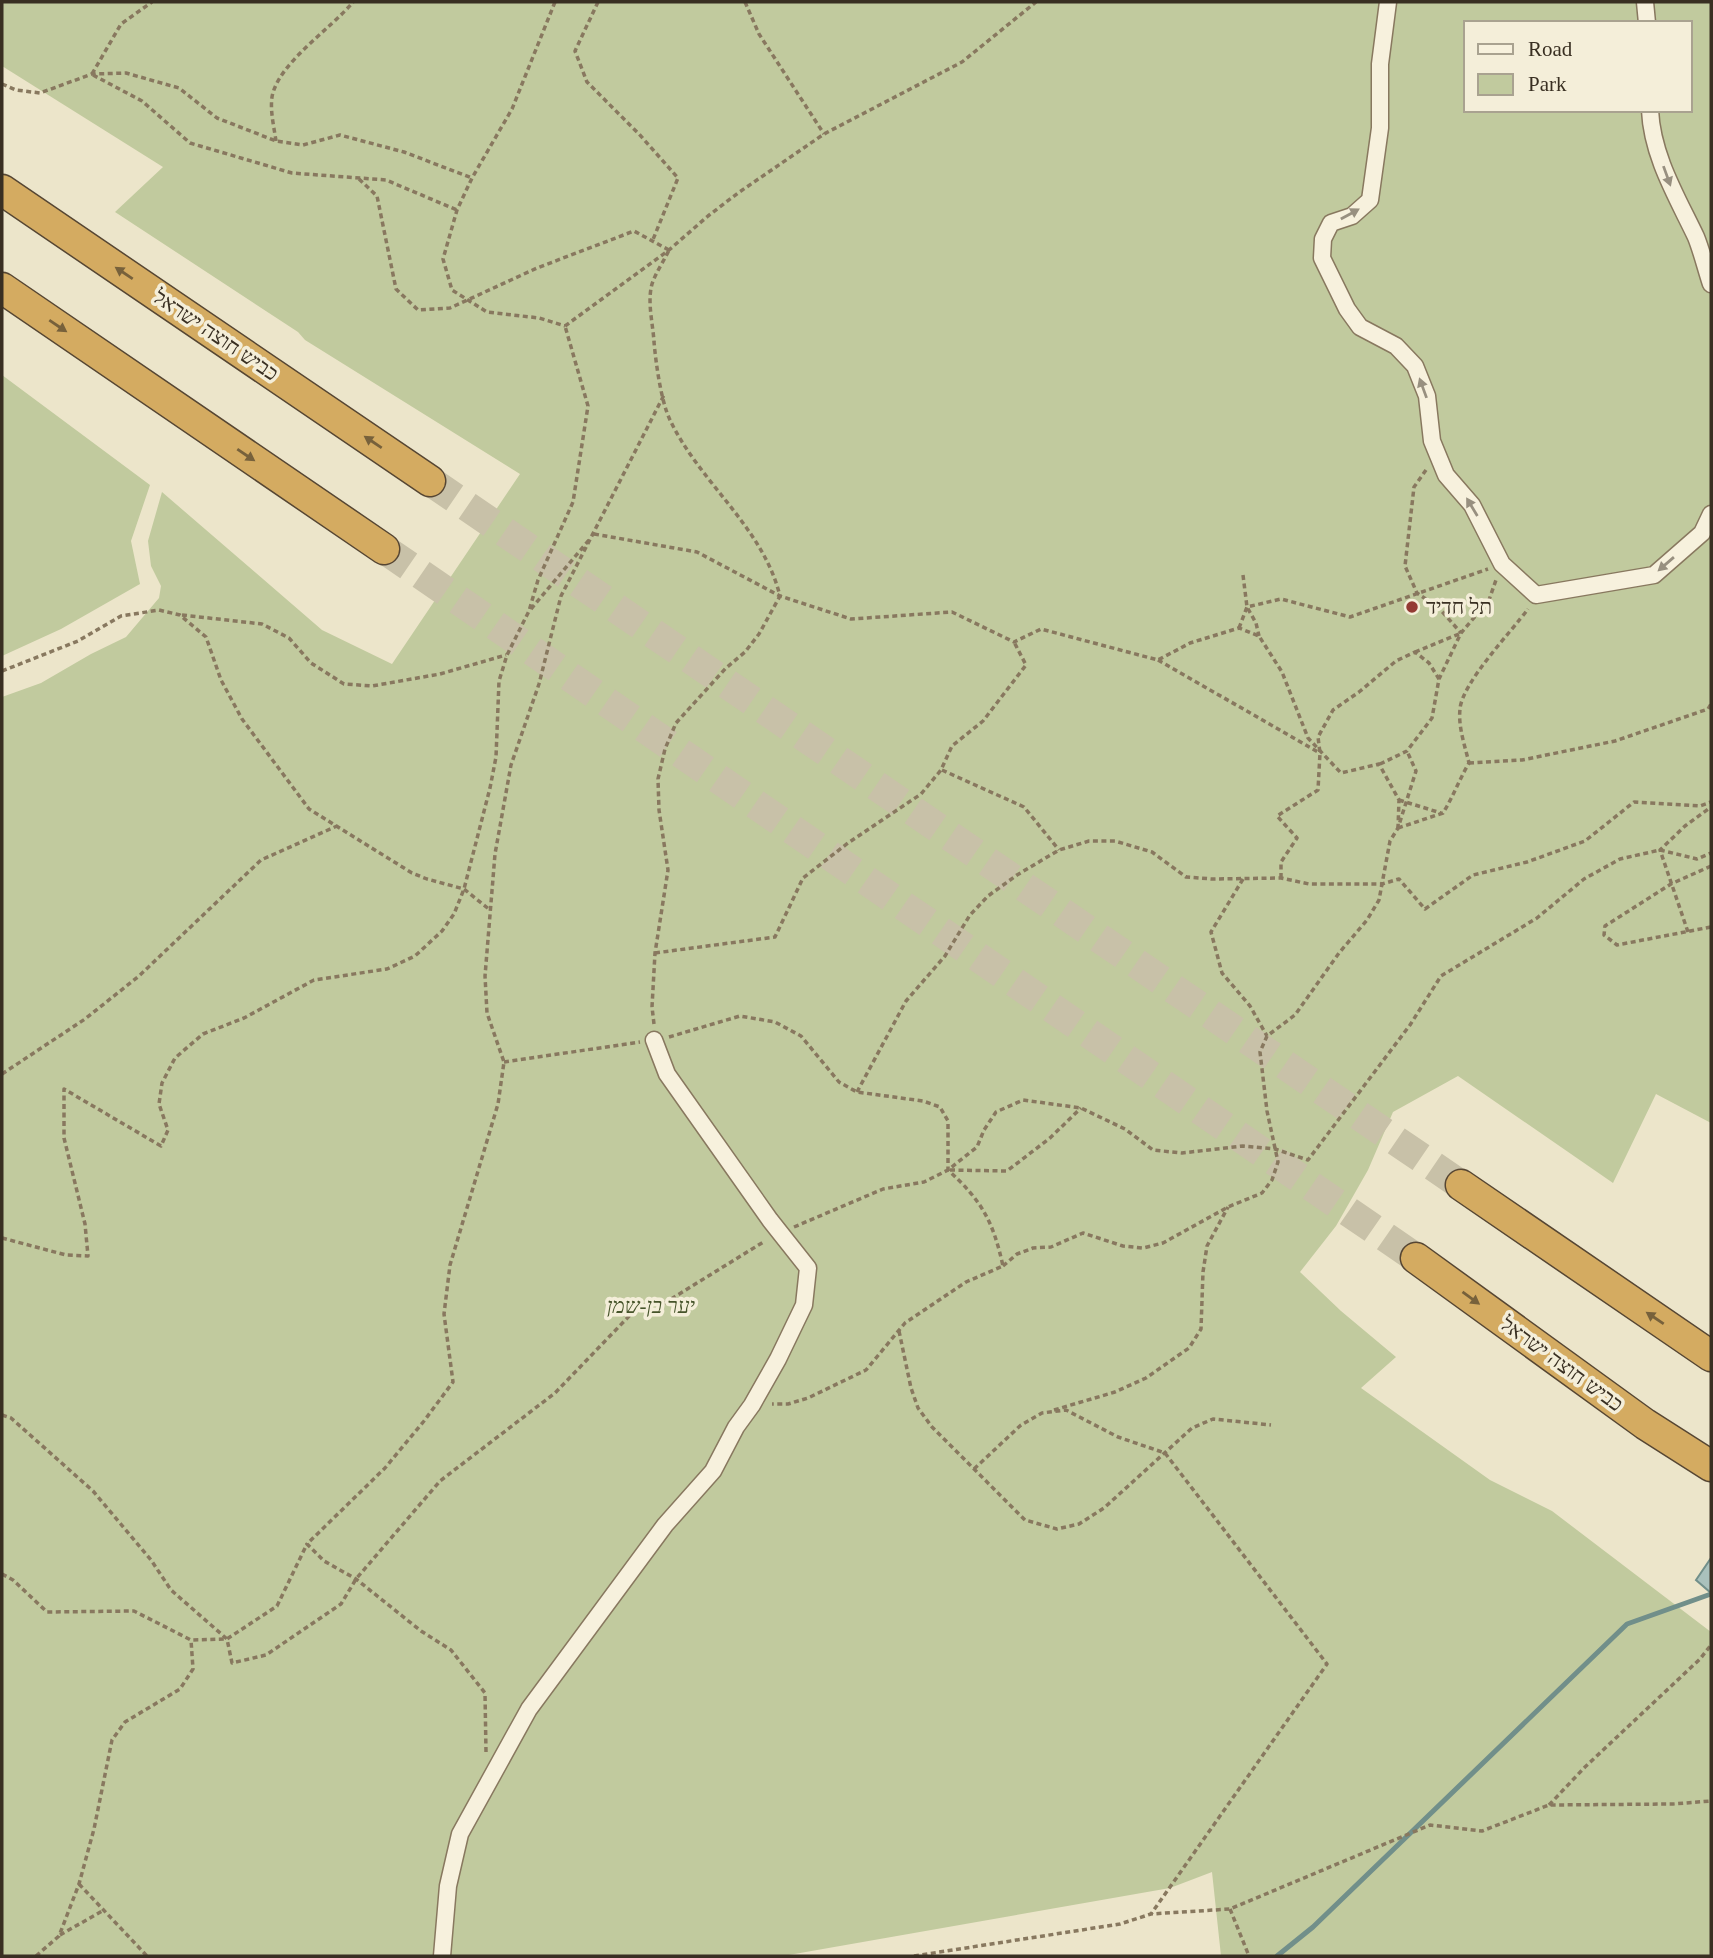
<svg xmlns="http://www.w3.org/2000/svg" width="1713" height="1958" font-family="'Times New Roman','Noto Sans Hebrew',serif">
<rect width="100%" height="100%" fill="#ece5ca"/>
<g fill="#c1ca9e" fill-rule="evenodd">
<path d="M2 2H1711V1123L1656 1094 1613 1183 1458 1076 1393 1112 1368 1170 1336 1226 1300 1272 1341 1311 1396 1357 1361 1388 1490 1480 1552 1511 1711 1632V1956H1221L1212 1872 1170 1888 783 1956H2V697L41 683 91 654 126 637 159 598 161 586 151 566 148 541 162 492 322 630 392 664 520 474 305 340 298 332 115 212 163 167 2 66ZM1466 23H1690V110H1466Z"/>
<path d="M2 375 150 485 131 541 140 584 61 629 2 656Z"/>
</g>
<path fill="#aac1bc" stroke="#718f8a" stroke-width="2" d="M1711 1558V1593L1696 1580Z"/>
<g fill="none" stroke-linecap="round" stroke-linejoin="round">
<path stroke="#718f8a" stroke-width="5" d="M1277 1956 1313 1927 1627 1624 1711 1594"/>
<g stroke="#c8c1a8" stroke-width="30" stroke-dasharray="30 15" stroke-linecap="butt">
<path d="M430 481 1461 1185"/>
<path d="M384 549 1416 1258"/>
</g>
<g stroke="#88785f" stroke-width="19">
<g id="minor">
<path d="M1388 2 1380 64V128L1370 200 1352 216 1331 223 1323 239 1322 258 1347 309 1360 327 1396 346 1415 366 1427 396 1432 441 1446 475 1472 505 1502 564 1536 595 1654 575 1702 533 1711 514"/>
<path d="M1645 2 1647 23"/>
<path d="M1650 110C1652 156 1677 197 1696 237 1702 252 1706 269 1711 284"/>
<path d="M442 1956 448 1886 460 1834 529 1709 665 1525 713 1471 736 1427 752 1405 778 1359 804 1305 808 1268 770 1220 667 1074 654 1040"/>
</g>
</g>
<g stroke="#564633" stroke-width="33">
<g id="motorway">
<path d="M2 190 430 481"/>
<path d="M2 288 384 549"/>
<path d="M1461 1185 1711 1356"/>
<path d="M1416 1258 1645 1424 1711 1466"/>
</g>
</g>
<g stroke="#88785f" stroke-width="3.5" stroke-dasharray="5 3.5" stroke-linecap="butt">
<path d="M555 2 512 109 472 178 457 210 443 259 452 290 487 312 539 318 565 326"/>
<path d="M598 2 575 51 587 82 639 134 678 178 652 242"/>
<path d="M745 2 759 34 824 134"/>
<path d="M92 74 121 24 152 2"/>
<path d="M93 75 142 101 190 143 292 173 386 180 457 210"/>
<path d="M2 84 16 90 40 93 92 74 126 73 179 88 217 118 276 141 303 145 340 135 404 152 472 178"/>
<path d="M276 141C274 127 270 111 272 97 278 63 331 29 353 2"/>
<path d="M359 179 377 196 396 289 418 310 450 308 537 268 634 231 669 250"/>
<path d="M565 326 669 250 708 216 738 193 824 134 962 62 1036 2"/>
<path d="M1426 470 1414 487 1405 566 1417 593 1439 608 1461 633"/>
<path d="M594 534 697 552 780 596 851 619 952 612 1014 642 1041 629 1158 660 1190 643 1239 628 1259 636 1282 672 1308 738 1341 773 1379 764 1399 800 1398 828"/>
<path d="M1243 575 1247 607 1256 623 1259 636"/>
<path d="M531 609 589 540"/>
<path d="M182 615 262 624 289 638 311 663 344 684 372 686 440 674 506 655"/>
<path d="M1239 628 1247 607 1281 599 1350 617 1488 569"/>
<path d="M1415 652 1459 634"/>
<path d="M1158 660 1318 752"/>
<path d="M2 671 78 641 121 616 159 610 180 615 206 637 221 680 242 719 309 809 412 873 427 879 464 889 490 910"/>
<path d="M1469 763 1522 760 1615 741 1708 709 1711 704"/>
<path d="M1380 764 1407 751 1432 718 1439 679 1461 633 1489 600 1496 580"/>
<path d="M942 770 1024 807 1059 850"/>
<path d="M1399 800 1441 813"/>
<path d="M1398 828 1443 813C1453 797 1459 780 1469 763 1465 746 1458 727 1460 709 1462 683 1511 632 1528 609"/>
<path d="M1711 866 1671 884 1605 926 1604 935 1617 945 1711 927"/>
<path d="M1281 878V862L1297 838 1277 816 1318 790 1320 753 1318 737 1333 710 1359 692 1396 661 1415 652 1429 663 1439 679"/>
<path d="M1243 879 1211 932 1222 973 1250 1006 1267 1036"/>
<path d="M1688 932 1660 850 1685 826 1711 807"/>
<path d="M655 953 775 937 803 878 848 843 921 794 941 770 952 746 983 721 1026 665 1014 642"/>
<path d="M654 1024 652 1007 655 953 668 870 659 810 658 779 665 749 676 723 726 668 745 652 759 634 780 596C763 527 700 483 670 420 661 401 656 364 654 342 653 324 647 302 652 284 656 272 664 261 669 250"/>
<path d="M669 1037 740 1016 775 1022 801 1036 839 1082 857 1092 923 1101 940 1107 948 1121V1170C982 1201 993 1221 1003 1266L966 1282 905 1323 866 1370 808 1398 788 1404H772"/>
<path d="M504 1062 640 1042"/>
<path d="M2 1074 85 1019 139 976 261 860 337 826"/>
<path d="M857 1092 906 1001 945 956 970 915 988 896 1017 875 1059 850 1089 841H1115L1152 852 1186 877 1212 879 1281 878 1309 884H1382L1399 879 1425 909 1473 875 1527 862 1585 841 1634 802 1700 806 1711 802"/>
<path d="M950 1170 1007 1171 1050 1138 1081 1108"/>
<path d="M794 1227 883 1189 924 1182 948 1170 977 1147 984 1130 996 1112 1023 1100 1081 1108 1125 1129 1153 1150 1182 1153 1243 1146 1275 1149 1308 1160 1410 1025 1441 976 1537 918 1584 879 1620 859 1660 850 1697 859 1711 853"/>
<path d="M2 1238 66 1255 88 1256 85 1224 64 1138V1089L161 1146 168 1130 159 1104 162 1083 175 1058 203 1034 244 1018 314 980 387 969 415 956 442 931 454 914 464 889 490 788 496 757 499 681 507 655 529 611 538 580 573 502 588 406 565 326"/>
<path d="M1003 1266 1017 1254 1033 1248 1051 1247 1083 1233 1123 1246 1143 1248 1163 1243 1228 1207 1262 1193 1272 1180 1278 1162 1267 1111 1260 1052 1267 1036 1295 1015 1339 953 1367 920 1379 900 1390 841 1398 828 1416 771 1407 751"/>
<path d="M899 1331 911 1388 918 1408 932 1427 1025 1520 1057 1529 1079 1524 1104 1508 1192 1428 1213 1419 1271 1425"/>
<path d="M1054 1410 1115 1392 1146 1378 1189 1348 1201 1329 1203 1272 1207 1246 1228 1207"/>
<path d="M2 1415 11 1418 93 1491 151 1560 171 1590 227 1639 232 1663 266 1655 341 1604 356 1579 440 1481 555 1393 634 1311 663 1304 765 1241"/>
<path d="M974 1469 1021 1425 1042 1413 1066 1410 1118 1437 1165 1453 1327 1664 1151 1914"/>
<path d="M2 1574 13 1580 47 1612 134 1611 191 1640 227 1639 277 1606 307 1544"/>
<path d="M486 1752 485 1693 451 1650 421 1631 356 1579 324 1561 307 1544 385 1468 424 1421 453 1382 444 1314 450 1265 498 1104 504 1062 487 1013 485 976 495 854 511 765 539 684 561 596 664 395"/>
<path d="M1549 1805 1585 1767 1700 1659 1711 1645"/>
<path d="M79 1884 147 1956"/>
<path d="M1230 1909 1249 1956"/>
<path d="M60 1935 104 1910"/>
<path d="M36 1956 59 1936 79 1884 94 1829 112 1740 125 1722 180 1689 193 1669 191 1640"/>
<path d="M914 1956 1120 1924 1151 1914 1230 1909 1430 1825 1482 1831 1549 1805 1673 1804 1711 1801"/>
</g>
<use href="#minor" stroke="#f7f1dd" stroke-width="16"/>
<use href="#motorway" stroke="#d4ab61" stroke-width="30"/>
</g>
<defs><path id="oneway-solid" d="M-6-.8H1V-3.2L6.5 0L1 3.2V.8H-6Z" transform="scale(1.75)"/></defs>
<g fill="#989080">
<use href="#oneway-solid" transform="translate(1667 176) rotate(70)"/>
<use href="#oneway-solid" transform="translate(1350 214) rotate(-29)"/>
<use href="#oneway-solid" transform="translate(1423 388) rotate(-110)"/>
<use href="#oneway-solid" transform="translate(1472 507) rotate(-121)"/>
<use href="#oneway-solid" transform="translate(1666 564) rotate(139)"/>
</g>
<g fill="#77613b">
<use href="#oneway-solid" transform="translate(124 273) rotate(-146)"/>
<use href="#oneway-solid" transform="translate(58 326) rotate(34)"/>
<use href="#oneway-solid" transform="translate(373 442) rotate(-146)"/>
<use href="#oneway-solid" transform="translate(246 455) rotate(34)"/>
<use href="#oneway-solid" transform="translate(1471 1298) rotate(36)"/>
<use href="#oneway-solid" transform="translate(1655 1318) rotate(-146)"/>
</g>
<circle fill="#933a33" stroke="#f4eed9" stroke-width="2.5" cx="1412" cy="607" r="7"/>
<g text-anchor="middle" stroke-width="7" stroke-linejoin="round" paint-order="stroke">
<g font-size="21" fill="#392f22" stroke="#f4eed9">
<text transform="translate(216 335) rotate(34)" y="7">כביש חוצה ישראל</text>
<text transform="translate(1562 1364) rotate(36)" y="7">כביש חוצה ישראל</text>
</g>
<g font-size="21" fill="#392f22" stroke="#f4eed9" text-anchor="start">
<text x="1426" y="614">תל חדיד</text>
</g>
<g font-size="21" font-style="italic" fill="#46542a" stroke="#f4eed9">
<text x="651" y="1313">יער בן-שמן</text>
</g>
</g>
<rect width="1713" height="1958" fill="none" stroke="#392f22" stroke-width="7"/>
<rect x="1464" y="21" width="228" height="91" fill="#f4eed9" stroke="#a9a290" stroke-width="2"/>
<rect x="1478" y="44" width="35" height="10" fill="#f7f1dd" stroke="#a9a290" stroke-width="2"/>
<text x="1528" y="56" font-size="21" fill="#392f22">Road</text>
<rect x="1478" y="74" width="35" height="21" fill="#c1ca9e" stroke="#a9a290" stroke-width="2"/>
<text x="1528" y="91" font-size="21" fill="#392f22">Park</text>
</svg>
